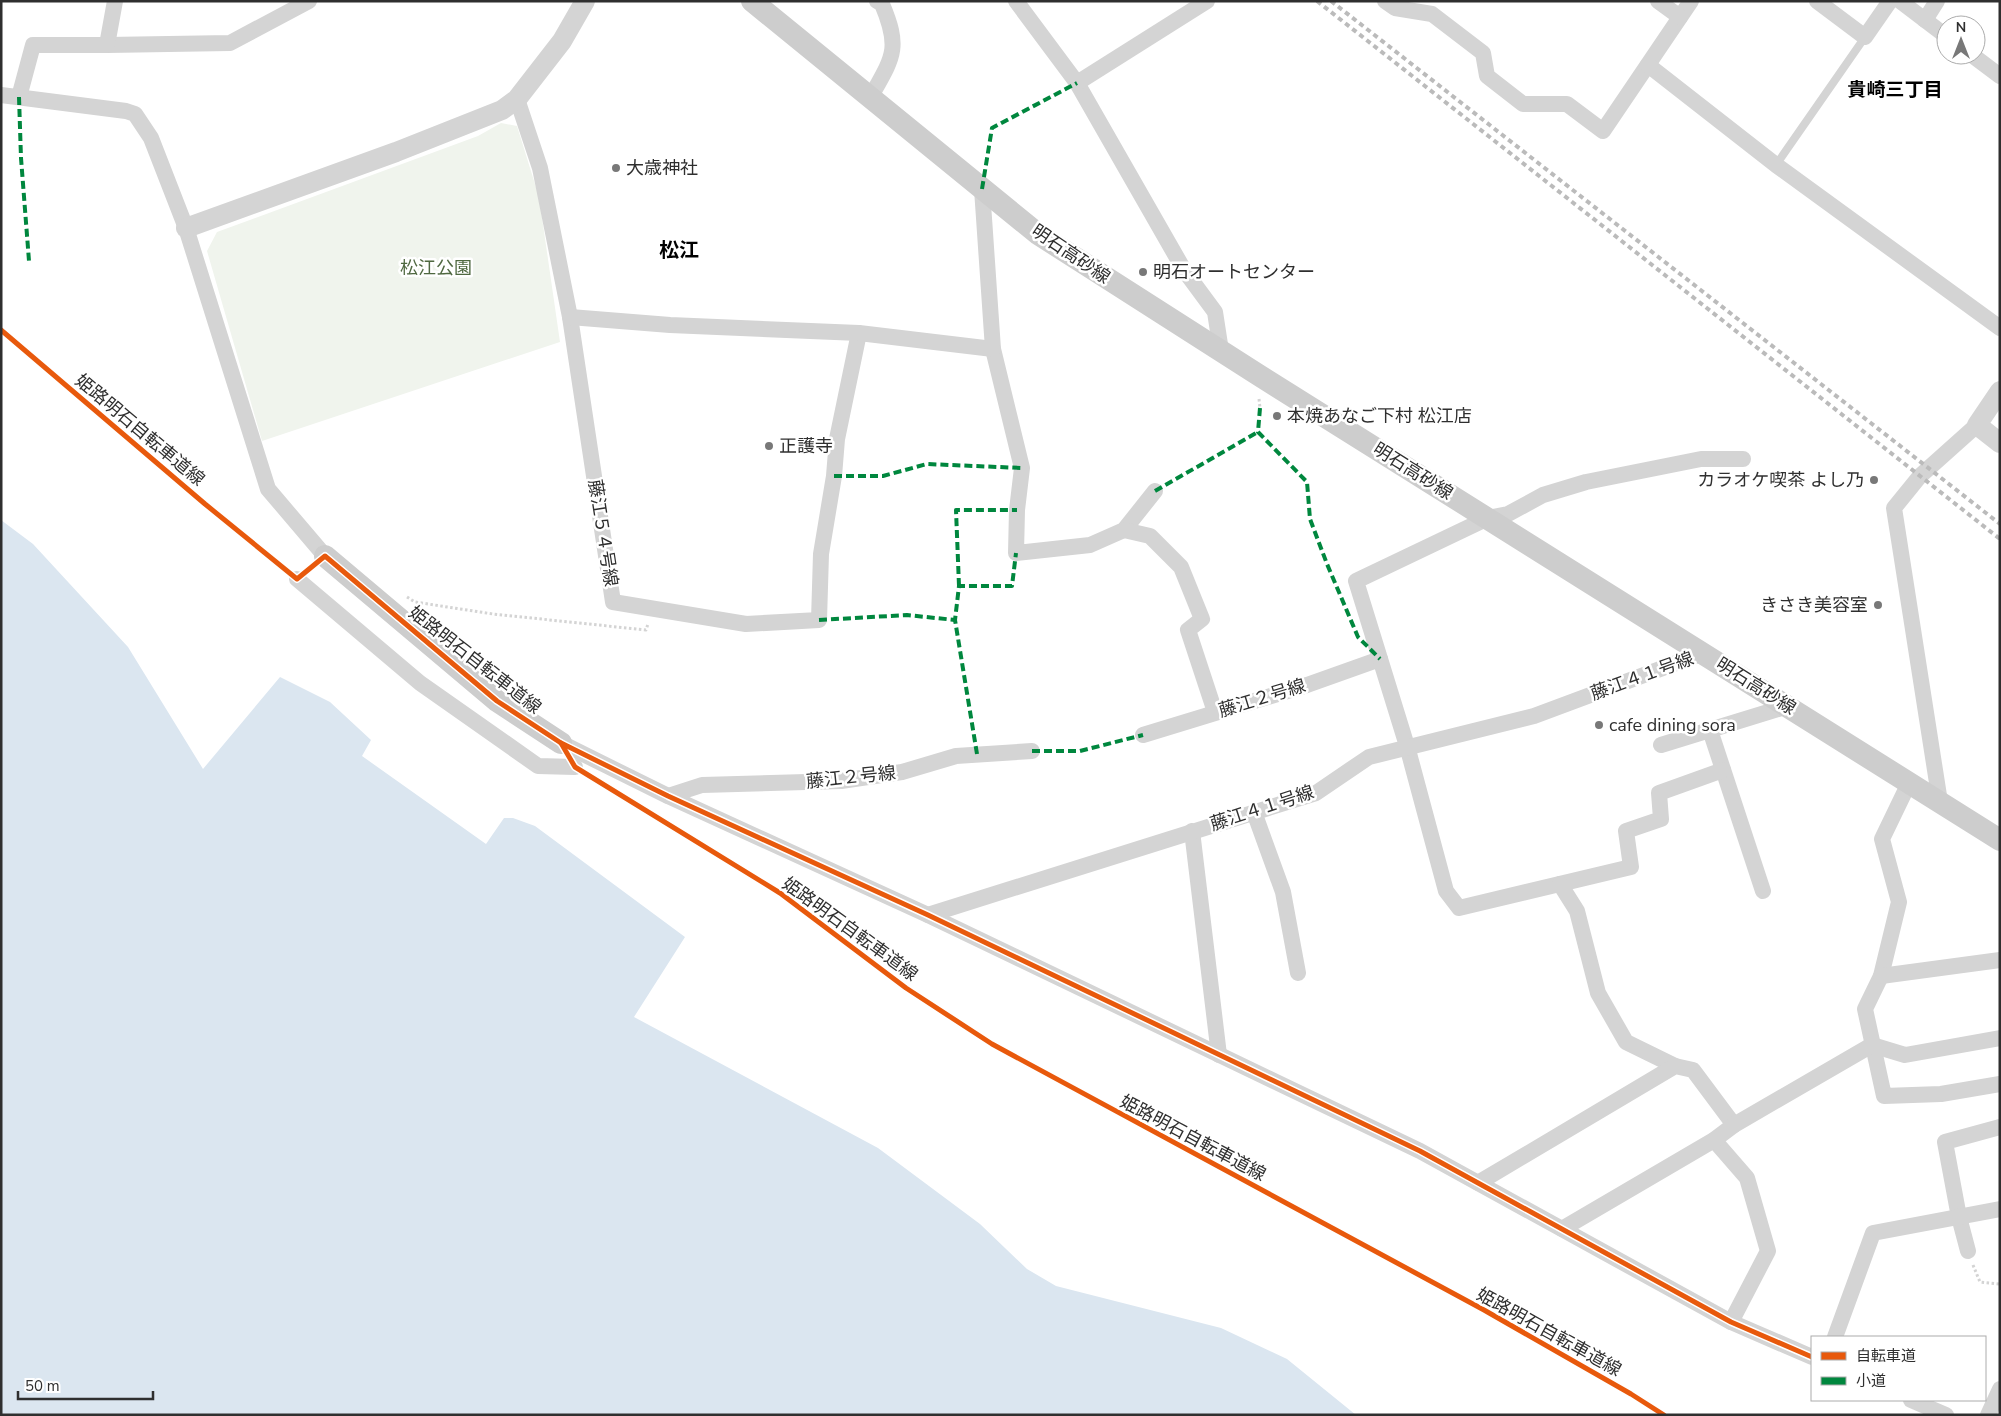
<svg xmlns="http://www.w3.org/2000/svg" width="2001" height="1416" font-family="'Nunito Sans','Noto Sans JP',sans-serif">
<rect width="100%" height="100%" fill="#fff"/>
<path fill="#f0f4ed" d="M501 123 517 126 539 197 560 342 262 441 207 251 217 232 478 136Z"/>
<path fill="#dbe6f0" d="M1 520 33 544 128 647 203 769 280 677 330 702 371 740 362 756 486 844 504 818H513L535 826 685 937 634 1017 878 1148 980 1224 1027 1269 1056 1286 1221 1328 1287 1359 1356 1415H1Z"/>
<g fill="none" stroke-linecap="round" stroke-linejoin="round">
<g stroke="#d4d4d4" stroke-width="3" stroke-dasharray="2.5 2.5" stroke-linecap="butt">
<path d="M1259 399 1260 408"/>
<path d="M407 597 415 602 493 614 646 630 648 624"/>
<path d="M1973 1265 1980 1282 2000 1284"/>
</g>
<path stroke="#d4d4d4" stroke-width="8" d="M1776 165 1865 37"/>
<g stroke="#d4d4d4" stroke-width="16">
<path d="M1016 1 1077 83 1184 270 1215 312 1221 351"/>
<path d="M1385 1 1395 8 1432 14 1483 53 1487 76 1523 104H1567L1603 131 1691 1"/>
<path d="M1658 1 1680 17"/>
<path d="M1817 1 1865 37 1890 1"/>
<path d="M1900 1 1946 36"/>
<path d="M1925 20 1937 1"/>
<path d="M107 45 230 43 309 1"/>
<path d="M1972 55 2000 76"/>
<path d="M1648 65 1776 165 2000 328"/>
<path d="M1077 83 1207 1"/>
<path d="M1 95 126 111 135 114 151 138 186 228 268 489 325 556"/>
<path d="M19 97 33 45H107L115 1"/>
<path d="M870 98C893 57 901 49 882 4L877 1"/>
<path d="M517 99 540 168 570 317 613 602 746 624 819 620 821 554 834 476 837 439 859 333"/>
<path d="M982 189 993 349 1022 468 1017 510 1016 553 1090 545 1124 530 1155 491"/>
<path d="M570 317 670 325 859 333 993 349"/>
<path d="M1124 530 1150 536 1181 567 1202 619 1188 630 1215 712"/>
<path d="M297 579 420 683 538 766 575 767"/>
<path d="M1710 730 1763 891"/>
<path d="M1143 735 1307 685 1380 659"/>
<path d="M561 743 668 796 928 915 1420 1151 1731 1322 1812 1357"/>
<path d="M1661 745 1788 706"/>
<path d="M1723 770 1659 793 1661 819 1626 831 1631 867 1459 908 1446 891 1407 746 1356 581 1488 518 1508 514 1543 495 1586 482 1701 459H1743"/>
<path d="M1909 783 1882 839 1899 902 1881 976 1865 1009 1884 1096 1941 1094 2000 1084"/>
<path d="M668 796 702 785 841 781 902 772 956 756 1032 751"/>
<path d="M1940 802 1894 508 1920 476 1977 425"/>
<path d="M1254 812 1283 892 1298 973"/>
<path d="M1192 831 1219 1055"/>
<path d="M1560 884 1577 911 1598 993 1626 1042 1675 1066"/>
<path d="M928 915 1316 793 1369 757 1534 716 1703 653"/>
<path d="M1881 976 2000 960"/>
<path d="M1714 1140 1747 1178 1768 1251 1731 1322"/>
<path d="M1478 1183 1675 1066 1693 1070 1734 1125"/>
<path d="M1562 1229 1714 1140 1734 1125 1872 1045 1905 1055 2000 1038"/>
<path d="M1968 1251 1959 1217 1945 1142 2000 1127"/>
<path d="M1835 1337 1873 1233 2000 1209"/>
<path d="M1911 1400 1946 1415"/>
<path d="M1988 1415 2000 1389"/>
</g>
<g stroke="#d4d4d4" stroke-width="20">
<path d="M186 228 396 152 502 110 517 99 562 41 585 1"/>
<path d="M2000 391 1977 425 2000 443"/>
</g>
<g stroke="#cdcdcd" stroke-width="22">
<path d="M752 1 1038 234 1257 374 2000 840"/>
<path d="M325 556 497 701 561 743"/>
</g>
<g stroke="#bbb" stroke-width="4" stroke-dasharray="5 4" stroke-linecap="butt">
<path d="M1317 1 2000 539"/>
<path d="M1331 1 2000 524"/>
</g>
<g stroke="#00873e" stroke-width="4" stroke-dasharray="8 4" stroke-linecap="butt">
<path d="M19 97 21 158 29 261"/>
<path d="M982 189 992 128 1077 83"/>
<path d="M1260 408 1258 432 1307 482 1310 519 1327 564 1358 637 1380 659"/>
<path d="M834 476H883L927 464 1022 468"/>
<path d="M1155 491 1258 432"/>
<path d="M959 586 956 510H1017"/>
<path d="M819 620 907 615 955 620"/>
<path d="M1032 751H1080L1143 735"/>
<path d="M977 754 955 620 959 586H1012L1016 553"/>
</g>
<g stroke="#fff" stroke-width="8">
<g id="cycleway">
<path d="M1 330 205 504 297 579 325 556 497 701 561 743 575 767 780 893 906 988 992 1044 1484 1310 1631 1394 1664 1415"/>
<path d="M561 743 668 796 928 915 1420 1151 1731 1322 1812 1357"/>
</g>
</g>
<use href="#cycleway" stroke="#e8590c" stroke-width="5"/>
</g>
<g fill="#787878" stroke="#fff" stroke-width="2">
<circle cx="616" cy="168" r="5"/>
<circle cx="1143" cy="272" r="5"/>
<circle cx="1277" cy="416" r="5"/>
<circle cx="769" cy="446" r="5"/>
<circle cx="1874" cy="480" r="5"/>
<circle cx="1878" cy="605" r="5"/>
<circle cx="1599" cy="725" r="5"/>
</g>
<g text-anchor="middle" stroke-width="5" stroke-linejoin="round" paint-order="stroke">
<g font-size="18" fill="#2f2f2f" stroke="#fff" text-anchor="start">
<text x="626" y="174">大歳神社</text>
<text x="1153" y="278">明石オートセンター</text>
<text x="1287" y="422">本焼あなご下村 松江店</text>
<text x="779" y="452">正護寺</text>
<text x="1864" y="486" text-anchor="end">カラオケ喫茶 よし乃</text>
<text x="1868" y="611" text-anchor="end">きさき美容室</text>
<text x="1609" y="731">cafe dining sora</text>
</g>
<g font-size="18" fill="#2f2f2f" stroke="#fff">
<text transform="translate(1071 254) rotate(34)" y="6">明石高砂線</text>
<text transform="translate(140 430) rotate(40)" y="6">姫路明石自転車道線</text>
<text transform="translate(1413 471) rotate(32)" y="6">明石高砂線</text>
<text transform="translate(603 533) rotate(81)" y="6">藤江５４号線</text>
<text transform="translate(475 660) rotate(38)" y="6">姫路明石自転車道線</text>
<text transform="translate(1642 676) rotate(-20)" y="6">藤江４１号線</text>
<text transform="translate(1756 686) rotate(32)" y="6">明石高砂線</text>
<text transform="translate(1262 698) rotate(-17)" y="6">藤江２号線</text>
<text transform="translate(851 777) rotate(-6)" y="6">藤江２号線</text>
<text transform="translate(1262 808) rotate(-18)" y="6">藤江４１号線</text>
<text transform="translate(850 929) rotate(36)" y="6">姫路明石自転車道線</text>
<text transform="translate(1193 1138) rotate(28)" y="6">姫路明石自転車道線</text>
<text transform="translate(1549 1332) rotate(29)" y="6">姫路明石自転車道線</text>
</g>
<g font-size="18" fill="#4f6840" stroke="#fff">
<text x="436" y="274">松江公園</text>
</g>
<g font-size="19" font-weight="bold" fill="#000" stroke="#fff">
<text x="1895" y="96">貴崎三丁目</text>
</g>
<g font-size="20" font-weight="bold" fill="#000" stroke="#fff">
<text x="679" y="257">松江</text>
</g>
</g>
<rect width="2001" height="1416" fill="none" stroke="#2f2f2f" stroke-width="5"/>
<rect x="1811" y="1336" width="175" height="65" fill="#ffffff" stroke="#acacac"/>
<rect x="1821" y="1352" width="25" height="8" fill="#e8590c" stroke="#acacac"/>
<text x="1856" y="1361" font-size="15" fill="#2f2f2f">自転車道</text>
<rect x="1821" y="1377" width="25" height="8" fill="#00873e" stroke="#acacac"/>
<text x="1856" y="1386" font-size="15" fill="#2f2f2f">小道</text>
<g transform="translate(1961 40)"><circle r="24" fill="#ffffff" stroke="#acacac"/>
<path d="M0-4L9 19L0 12L-9 19Z" fill="#787878"/>
<text y="-8" font-size="14" font-weight="bold" text-anchor="middle" fill="#2f2f2f">N</text>
</g>
<path d="M18 1391v8h135v-8" fill="none" stroke="#2f2f2f" stroke-width="2.5"/>
<text x="25" y="1391" font-size="15" fill="#2f2f2f" stroke="#ffffff" stroke-width="4" paint-order="stroke">50 m</text>
</svg>
